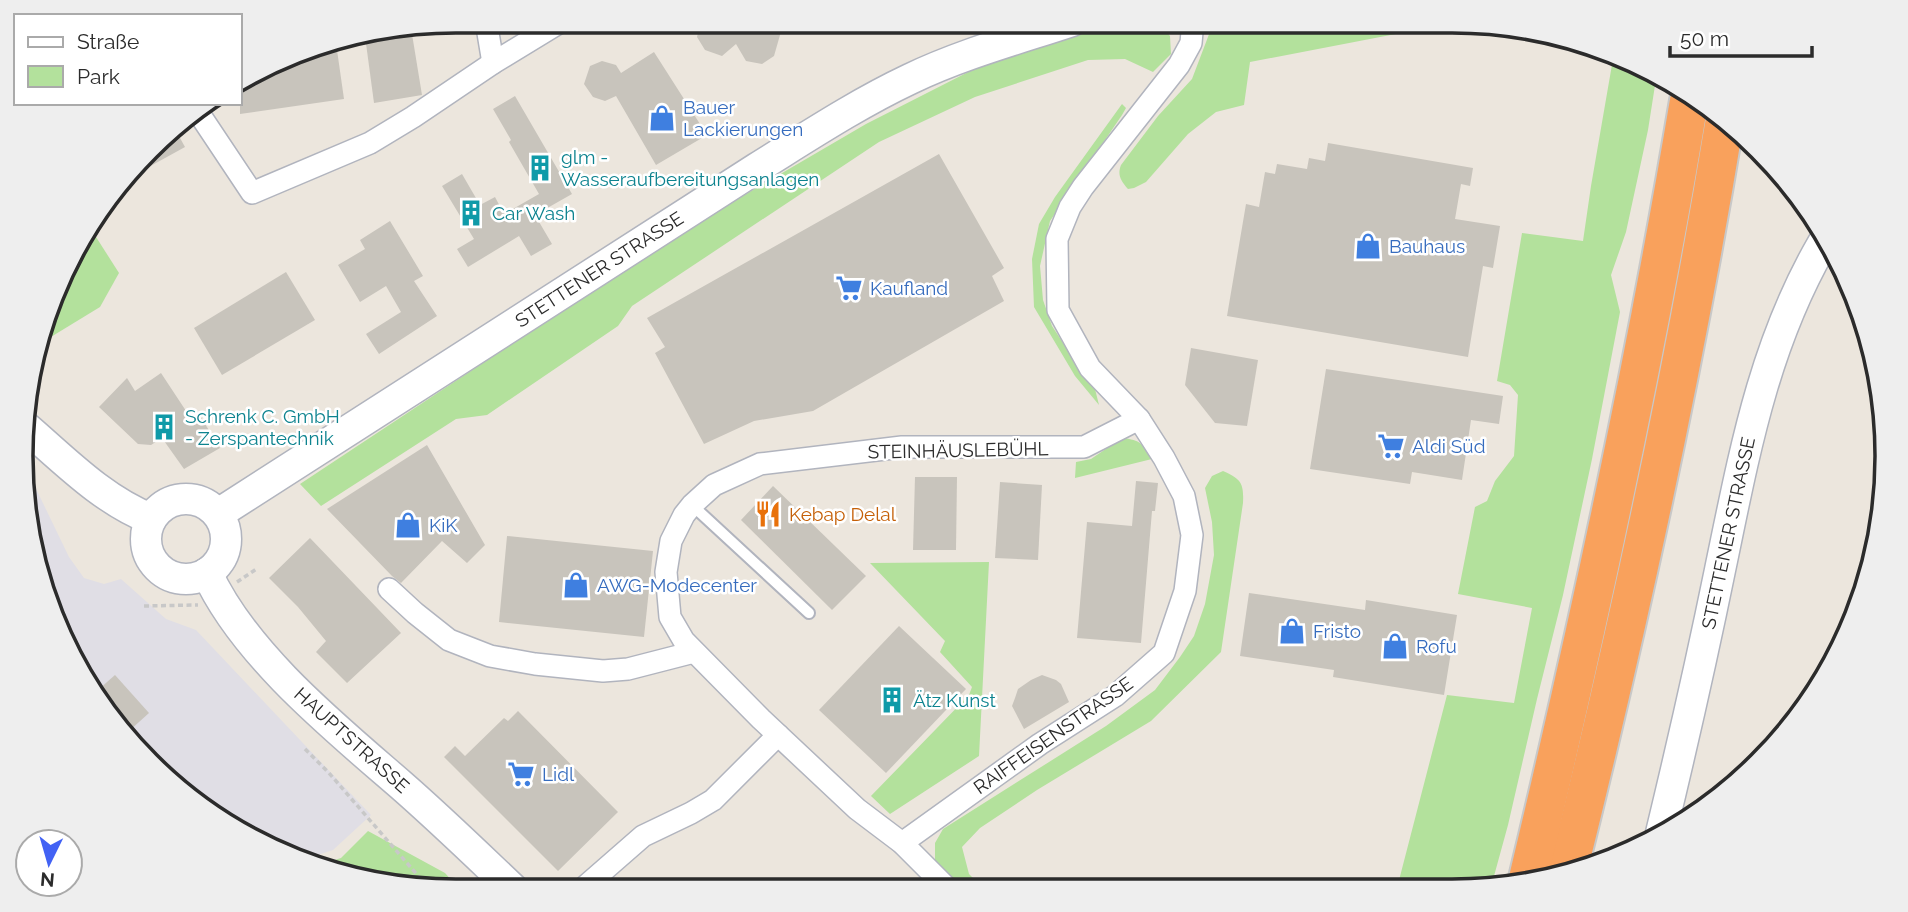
<svg xmlns="http://www.w3.org/2000/svg" width="1908" height="912" font-family="Raleway,sans-serif">
<rect width="100%" height="100%" fill="#ece6dd"/>
<path fill="#e0dee5" d="M26 468 69 557 84 578 104 584 121 579 166 619 196 630 371 815 333 850 302 860 289 858 169 783 66 649 25 513Z"/>
<g fill="#b3e19c">
<path d="M1157 21 1170 36 1171 54 1153 72 1125 59 1088 60 975 97 879 142 632 306 618 326 487 415 456 419 321 506 300 484 676 235 866 124 984 64 1117 22Z"/>
<path d="M1218 21H1452L1458 22 1250 62 1244 105 1216 112 1188 134 1146 182 1134 188 1128 189C1121 181 1117 175 1121 165L1158 116 1192 79 1211 29Z"/>
<path d="M1614 53 1619 54 1656 79 1648 130 1626 232 1611 275 1620 312 1592 459 1563 595 1537 699 1508 825 1491 887 1397 888 1447 695 1514 703 1532 608 1458 594 1475 507 1487 501 1495 481 1514 456 1518 395 1510 385 1497 381 1522 233 1583 241 1591 186Z"/>
<path d="M1122 104 1126 108 1122 115 1050 221 1040 266 1043 300 1052 326 1073 358 1094 385 1099 405 1075 376 1034 307 1032 259 1039 224 1055 197Z"/>
<path d="M89 226 119 273 100 307 41 343Z"/>
<path d="M1122 438C1141 440 1143 444 1152 459L1075 478 1076 462 1091 459Z"/>
<path d="M1223 471C1241 479 1244 483 1243 503L1221 652 1151 721 1037 790 980 828 962 847 969 874 984 889H963L935 862V843L943 829 1106 726 1155 690 1180 657 1194 636 1205 604 1214 555 1212 522 1205 488 1212 476Z"/>
<path d="M989 562 979 756 890 814 871 796 969 695 972 687 940 652 945 641 870 563Z"/>
<path d="M368 831 445 873 461 891 322 864 341 858Z"/>
</g>
<g fill="#c8c4bc">
<path d="M701 21H784L774 56 762 64 746 61 736 44 722 56 705 50 697 37Z"/>
<path d="M411 28 422 95 374 103 365 36Z"/>
<path d="M336 43 344 99 240 114V85L313 46Z"/>
<path d="M654 52 707 135 656 165 616 96 605 101 593 97 584 84 590 66 602 61 616 65 621 73Z"/>
<path d="M515 96 572 194 535 215 552 244 531 256 519 236 468 267 457 249 474 239 442 186 462 174 480 205 495 197 504 214 539 194 509 142 511 140 493 109Z"/>
<path d="M175 129 185 147 136 174 134 172Z"/>
<path d="M1328 143 1473 168 1470 186 1461 184 1455 219 1500 226 1493 268 1483 266 1468 357 1227 316 1246 204 1259 207 1265 172 1275 174 1277 164 1307 169 1309 158 1325 161Z"/>
<path d="M939 154 1004 268 992 276 1004 301 813 411 754 421 704 444 655 353 665 347 647 318Z"/>
<path d="M390 221 423 276 414 281 437 316 379 354 366 334 401 312 386 286 360 302 338 265 365 249 360 240Z"/>
<path d="M286 272 315 320 222 375 194 328Z"/>
<path d="M1191 348 1258 360 1247 426 1215 423 1185 385Z"/>
<path d="M1326 369 1503 396 1499 424 1471 420 1462 480 1412 472 1410 484 1310 469Z"/>
<path d="M161 373 190 417 197 411 220 448 184 469 162 438 151 445 138 444 99 407 127 378 135 391Z"/>
<path d="M427 445 485 545 467 563 442 541 401 583 392 576 327 509Z"/>
<path d="M915 477H957L956 550H913Z"/>
<path d="M1136 481 1158 483 1155 511H1152L1141 643 1077 638 1087 522 1132 526Z"/>
<path d="M1000 482 1042 485 1038 560 995 558Z"/>
<path d="M773 486 866 576 832 610 741 520Z"/>
<path d="M507 536 653 551 644 637 499 622Z"/>
<path d="M310 538 401 633 347 683 316 652 326 641 298 607 269 578Z"/>
<path d="M1249 593 1365 610 1366 600 1457 615 1444 695 1333 677 1334 670 1240 656Z"/>
<path d="M899 626 966 689 886 773 819 710Z"/>
<path d="M115 675 149 713 129 731 98 690Z"/>
<path d="M1042 675 1056 680 1061 684 1069 702 1024 729 1012 706 1015 698 1018 689 1031 680Z"/>
<path d="M518 711 618 812 558 871 444 757 455 746 465 756 504 718 508 721Z"/>
</g>
<g fill="none" stroke-linecap="round" stroke-linejoin="round">
<g stroke="#b1b4be" stroke-width="14">
<path id="lane" d="M692 505 809 613"/>
</g>
<g stroke="#b1b4be" stroke-width="24">
<g id="street">
<path d="M486 21 493 63"/>
<path d="M196 109 252 193 370 143 413 117 493 63 562 21"/>
<path d="M389 589 415 613 449 640 490 656 535 664 603 671 628 669 694 652"/>
<path d="M902 843 1040 744 1115 696 1164 653 1185 591 1192 535 1184 496 1164 458 1139 419 1090 368 1058 310 1057 239 1070 207 1083 187 1179 65 1191 43 1193 21"/>
<path d="M948 889 902 843 857 809 761 719 684 641 670 617 666 572 671 541 684 515 692 505 714 485 760 464 902 447H1084L1139 419"/>
<path d="M580 891 643 836 691 813 713 800 778 735"/>
</g>
</g>
<g stroke="#b1b4be" stroke-width="33">
<g id="secondary">
<path d="M28 429C66 462 103 500 151 519"/>
<circle cx="186" cy="539" r="40"/>
<path d="M218 514 757 168C807 137 857 104 910 79 962 54 1018 39 1072 21"/>
<path d="M207 573C244 654 334 727 401 785 440 819 477 855 515 891"/>
<path d="M1661 833C1682 746 1702 658 1720 570 1744 455 1763 346 1823 243"/>
</g>
</g>
<g stroke="#c8c8c8" stroke-width="42">
<g id="highway">
<path d="M1568 871C1629 624 1683 376 1724 125"/>
<path d="M1527 883C1589 624 1645 364 1689 101"/>
</g>
</g>
<g stroke="#c8c8c8" stroke-width="3.5" stroke-dasharray="5 3.5" stroke-linecap="butt">
<path d="M237 582 258 568"/>
<path d="M144 606 198 605"/>
<path d="M305 749 329 773 426 885"/>
</g>
<use href="#lane" stroke="#fff" stroke-width="10"/>
<use href="#street" stroke="#fff" stroke-width="21"/>
<use href="#secondary" stroke="#fff" stroke-width="30"/>
<use href="#highway" stroke="#f9a15c" stroke-width="38"/>
</g>
<defs>
<g id="shop-bare" transform="scale(2.1)"><path d="M-5-2.5h2.3a2.7 3.5 0 0 1 5.4 0H5L5.5 6h-11ZM-1.5-2.5h3a1.5 2.3 0 0 0-3 0Z" fill="#3f7fe0" stroke="#fff" stroke-width="2.5" paint-order="stroke"/></g>
<g id="building-bare" transform="scale(2.1)"><path d="M-4-6H4V6H1V3H-1V6H-4ZM-2.5-4.3h1.7v1.8h-1.7ZM.8-4.3h1.7v1.8H.8ZM-2.5-1h1.7V.8h-1.7ZM.8-1h1.7V.8H.8Z" fill="#0f9aa8" stroke="#fff" stroke-width="2.5" paint-order="stroke"/></g>
<g id="supermarket-bare" transform="scale(2.1)"><path d="M-6-5.5h2.5l.6 2H6L4.5 2H-2.5L-4.4-4H-6ZM-1.5 3.2a1.3 1.3 0 1 0 .1 0ZM3 3.2a1.3 1.3 0 1 0 .1 0Z" fill="#3f7fe0" stroke="#fff" stroke-width="2.5" paint-order="stroke"/></g>
<g id="restaurant-bare" transform="scale(2.1)"><path d="M-5-6h1v4h1v-4h1v4h1v-4h1v5L-1.5 .5V6h-2V.5L-5-1ZM5-6V6H3V1.5H1.5Q1.5-4 5-6Z" fill="#e8710a" stroke="#fff" stroke-width="2.5" paint-order="stroke"/></g>
</defs>
<g fill-rule="evenodd">
<use href="#shop-bare" x="662" y="118"/>
<use href="#building-bare" x="540" y="168"/>
<use href="#building-bare" x="471" y="213"/>
<use href="#shop-bare" x="1368" y="246"/>
<use href="#supermarket-bare" x="849" y="288"/>
<use href="#building-bare" x="164" y="427"/>
<use href="#supermarket-bare" x="1391" y="446"/>
<use href="#restaurant-bare" x="768" y="514"/>
<use href="#shop-bare" x="408" y="525"/>
<use href="#shop-bare" x="576" y="585"/>
<use href="#shop-bare" x="1292" y="631"/>
<use href="#shop-bare" x="1395" y="646"/>
<use href="#building-bare" x="892" y="700"/>
<use href="#supermarket-bare" x="521" y="774"/>
</g>
<g text-anchor="middle" stroke-width="5" stroke-linejoin="round" paint-order="stroke">
<g font-size="19" fill="#366cbe" stroke="#fff" text-anchor="start">
<text x="683" y="114">Bauer<tspan x="683" dy="22">Lackierungen</tspan></text>
<text x="1389" y="253">Bauhaus</text>
<text x="870" y="295">Kaufland</text>
<text x="1412" y="453">Aldi Süd</text>
<text x="429" y="532">KiK</text>
<text x="597" y="592">AWG-Modecenter</text>
<text x="1313" y="638">Fristo</text>
<text x="1416" y="653">Rofu</text>
<text x="542" y="781">Lidl</text>
</g>
<g font-size="19" fill="#0d838f" stroke="#fff" text-anchor="start">
<text x="561" y="164">glm -<tspan x="561" dy="22">Wasseraufbereitungsanlagen</tspan></text>
<text x="492" y="220">Car Wash</text>
<text x="185" y="423">Schrenk C. GmbH<tspan x="185" dy="22">- Zerspantechnik</tspan></text>
<text x="913" y="707">Ätz Kunst</text>
</g>
<g font-size="19" fill="#2b2b2b" stroke="#fff">
<text transform="translate(599 269) rotate(-33)" y="7">STETTENER STRASSE</text>
<text transform="translate(958 450) rotate(-1)" y="7">STEINHÄUSLEBÜHL</text>
<text transform="translate(1728 533) rotate(-78)" y="7">STETTENER STRASSE</text>
<text transform="translate(1053 735) rotate(-35)" y="7">RAIFFEISENSTRASSE</text>
<text transform="translate(352 740) rotate(42)" y="7">HAUPTSTRASSE</text>
</g>
<g font-size="19" fill="#c56008" stroke="#fff" text-anchor="start">
<text x="789" y="521">Kebap Delal</text>
</g>
</g>
<path d="M0 0H1908V912H0ZM456 33H1452A423 423 0 0 1 1875 456V456A423 423 0 0 1 1452 879H456A423 423 0 0 1 33 456V456A423 423 0 0 1 456 33Z" fill="#eee" fill-rule="evenodd"/>
<path fill="none" stroke="#2b2b2b" stroke-width="3.5" d="M456 33H1452A423 423 0 0 1 1875 456V456A423 423 0 0 1 1452 879H456A423 423 0 0 1 33 456V456A423 423 0 0 1 456 33Z"/>
<rect x="14" y="14" width="228" height="91" fill="#ffffff" stroke="#aaaaaa" stroke-width="2"/>
<rect x="28" y="37" width="35" height="10" fill="#ffffff" stroke="#aaaaaa" stroke-width="2"/>
<text x="77" y="49" font-size="21" fill="#2b2b2b">Straße</text>
<rect x="28" y="66" width="35" height="21" fill="#b3e19c" stroke="#aaaaaa" stroke-width="2"/>
<text x="77" y="84" font-size="21" fill="#2b2b2b">Park</text>
<g transform="translate(49 863) rotate(185)"><circle r="33" fill="#ffffff" stroke="#aaaaaa" stroke-width="2"/>
<path d="M0-5L12 26L0 18L-12 26Z" fill="#4262f4"/>
<text y="-10" font-size="19" font-weight="bold" text-anchor="middle" fill="#2b2b2b">N</text>
</g>
<path d="M1670 46v10h142v-10" fill="none" stroke="#2b2b2b" stroke-width="3.5"/>
<text x="1680" y="46" font-size="21" fill="#2b2b2b" stroke="#ffffff" stroke-width="5" paint-order="stroke">50 m</text>
</svg>
